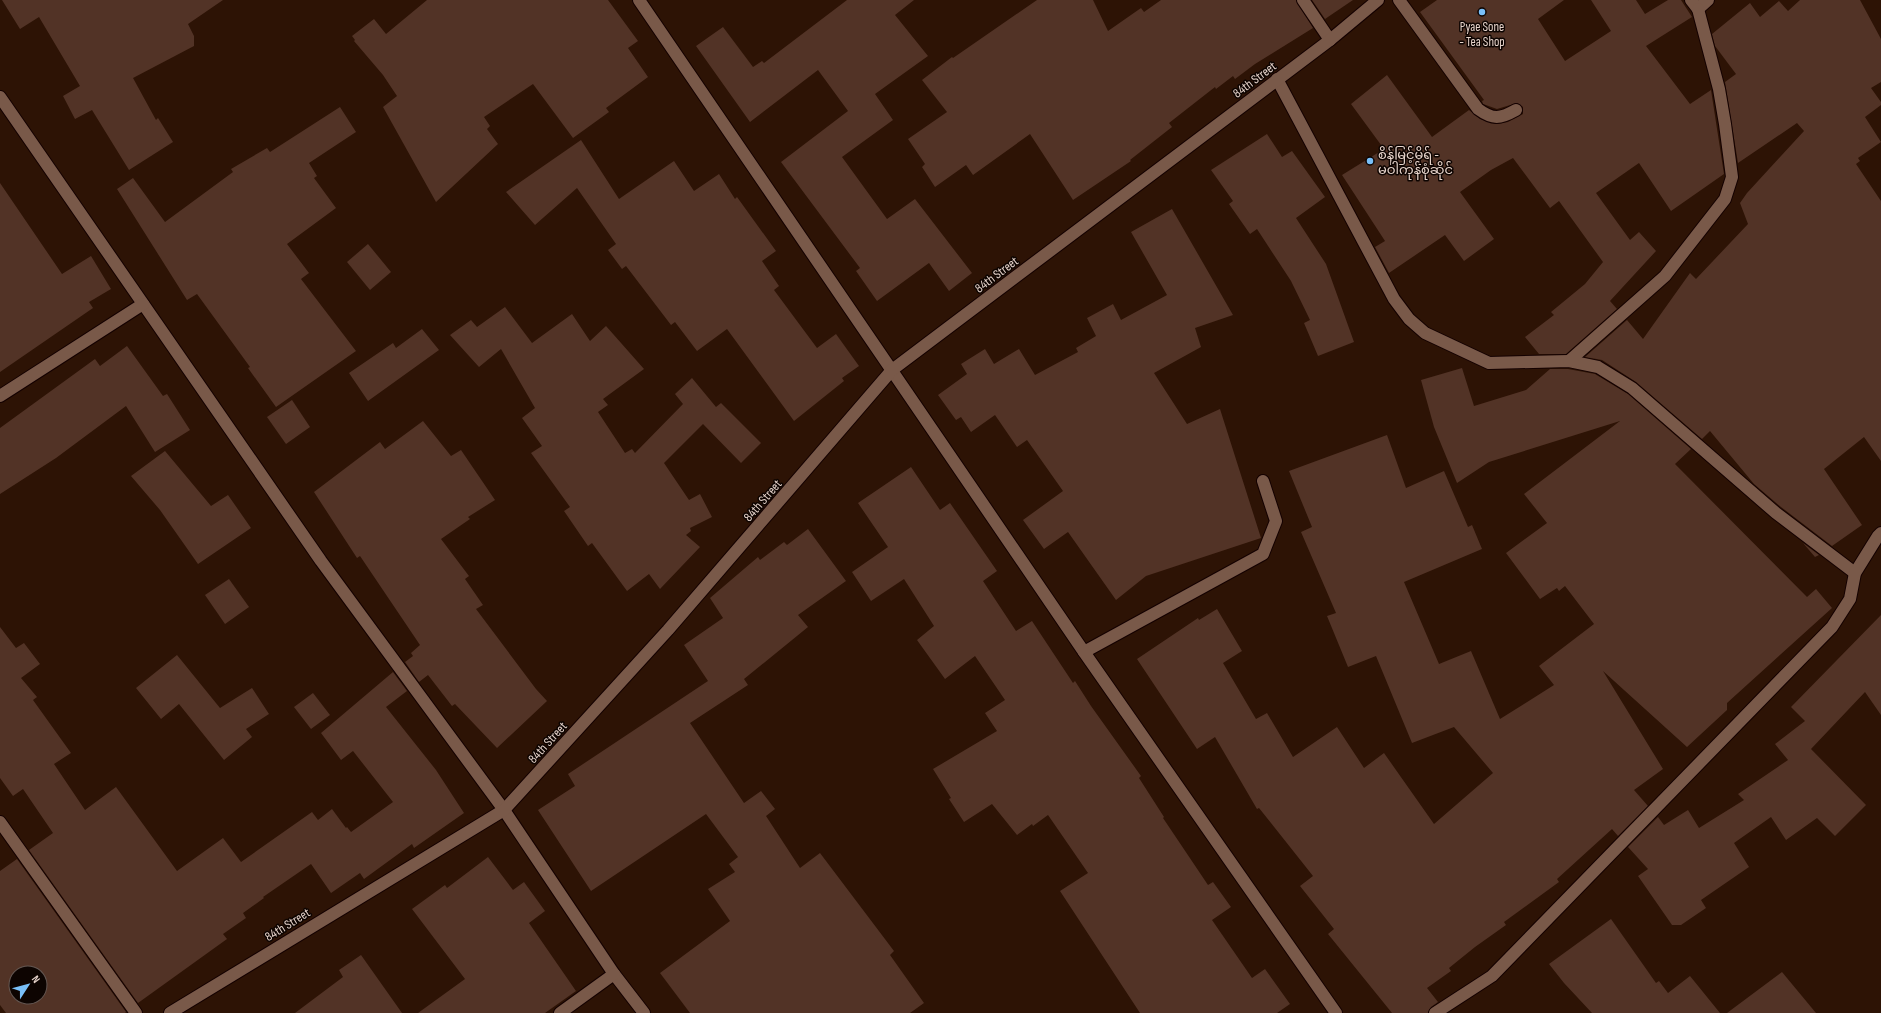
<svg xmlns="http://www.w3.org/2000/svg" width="1881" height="1013" font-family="'Sofia Sans Condensed','Noto Sans Myanmar',sans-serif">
<rect width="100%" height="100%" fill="#2d1305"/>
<g fill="#523326" fill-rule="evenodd">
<path d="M2 0H223L188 24 194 36V46L133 78 156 120 158 118 173 142 129 170 92 110 75 119 63 96 80 86 39 17 20 29Z"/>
<path d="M427 0H608L638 41 628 48 648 77 606 108 609 112 573 138 533 84 484 117 490 126 487 129 498 144 436 202 383 107 397 96 383 75 354 41 355 40 352 36 374 19 386 34Z"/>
<path d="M847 0H914L895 15 928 56 875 94 893 120 842 157 887 219 915 199 972 273 949 291 929 263 877 301 856 271 860 268 781 162 848 111 818 70 750 122 696 46 723 27 753 67 762 61 764 63Z"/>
<path d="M1037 0H1093L1108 31 1141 8 1144 12 1161 0H1296L1313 28 1255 64 1235 79 1233 76 1216 89 1215 87 1169 123 1172 127 1130 160 1131 161 1073 200 1030 134 973 175 966 165 935 187 922 167 925 164 908 139 947 112 922 80 952 57 953 58Z"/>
<path d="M1312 0H1353L1325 19Z"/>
<path d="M1437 0H1564L1538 19 1565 61 1611 31 1591 0H1636L1645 14 1668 0H1681L1692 17 1646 46 1690 104 1711 90 1724 174 1671 211 1639 163 1596 193 1630 240 1639 232 1656 251 1610 301 1617 309 1566 354H1539L1525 337 1554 315 1551 312 1585 284 1603 262 1559 201 1550 208 1513 158 1491 170 1460 192 1494 239 1464 261 1445 235 1389 273 1375 247 1385 241 1342 175 1384 149 1351 104 1387 75 1432 137 1469 110 1480 119 1496 124 1508 122 1523 114V107L1517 103 1497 109 1483 104 1482 101 1484 100 1420 12Z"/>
<path d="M1800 0H1860L1881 39V82L1871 88 1881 102V105L1865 117 1881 142 1858 158 1860 161 1856 164 1881 201V461L1864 437 1824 469 1862 525 1832 546 1781 507 1754 484 1710 431 1702 439 1636 382 1602 360 1585 357 1627 320 1643 339 1690 273 1696 279 1748 224 1740 203 1747 193 1804 131 1797 123 1738 163 1725 82 1736 74 1715 46 1712 34 1750 3 1760 17 1779 1 1788 11Z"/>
<path d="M340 107 356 132 309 163 317 176 314 178 336 208 287 244 309 273 301 279 356 351 276 407 248 368 250 367 197 294 187 300 117 189 133 178 165 222 233 172 231 169 267 148 270 152Z"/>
<path d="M1267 134 1282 157 1292 151 1325 197 1296 218 1326 264 1354 342 1318 356 1304 323 1310 320 1291 281 1257 229 1250 234 1229 204 1233 201 1211 170Z"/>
<path d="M581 140 619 199 674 161 694 191 719 174 735 199 737 197 776 251 762 261 779 286 774 290 817 348 836 334 859 366 842 378 844 381 794 421 727 329 697 351 675 322 671 325 626 266 622 269 608 250 616 244 577 188 535 225 506 192Z"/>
<path d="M0 183 62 274 91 256 111 289 89 302 93 308 0 372Z"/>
<path d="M1172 209 1233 315 1195 328 1201 347 1154 373 1187 424 1220 409 1261 538 1146 576 1116 600 1068 532 1044 549 1023 520 1063 491 1027 440 1017 447 995 415 971 432 961 417 956 420 938 395 967 374 961 364 985 349 994 364 1019 349 1035 375 1078 352 1076 348 1096 336 1087 318 1113 304 1121 320 1167 295 1131 232Z"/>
<path d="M368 244 391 272 370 290 347 262Z"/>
<path d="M505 307 532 343 572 314 590 341 606 326 644 369 603 399 608 405 598 412 625 453 632 449 635 453 683 404 675 394 692 378 716 407 721 403 761 443 741 463 703 424 664 463 689 500 700 494 712 517 690 528 691 531 686 535 700 547 660 589 649 574 627 591 592 543 588 546 564 511 570 507 531 453 542 446 522 418 535 408 501 349 479 367 450 335 471 320 477 327Z"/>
<path d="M422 329 439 350 368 401 349 373 393 343 396 348Z"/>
<path d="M127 346 163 396 167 394 190 430 155 452 126 406 56 458 0 494V428L95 359 100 366Z"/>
<path d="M1462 368 1474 406 1526 390 1550 369H1568L1595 374 1628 394 1691 449 1675 464 1807 597 1816 589 1832 608 1727 703V710L1687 747 1603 671 1663 769 1634 790 1648 806 1618 836 1612 829 1557 879 1559 882 1504 922 1506 925 1475 947 1449 968 1451 971 1427 988 1438 1002 1431 1007 1428 1013H1392L1328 934 1334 929 1300 886 1313 876 1259 808 1257 809 1215 737 1197 749 1137 659 1198 618 1199 620 1217 609 1242 651 1223 663 1256 719 1267 713 1293 757 1337 727 1364 768 1384 753 1434 824 1493 773 1454 727 1412 743 1376 656 1348 667 1327 616 1336 613 1301 532 1312 527 1289 471 1387 435 1406 488 1444 471 1468 527 1472 525 1482 549 1404 582 1439 664 1471 651 1500 719 1554 685 1539 666 1594 624 1565 586 1559 591 1557 588 1540 599 1506 553 1547 523 1524 494 1620 421 1489 462 1457 483 1434 427 1421 380Z"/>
<path d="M292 400 310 427 286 444 267 417Z"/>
<path d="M423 421 451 456 461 450 495 500 468 517 470 519 441 539 469 576 465 579 483 605 476 609 536 689 547 701 497 748 455 704 452 706 428 675 419 682 405 662 413 656 411 653 420 645 360 556 357 558 314 492 380 442 385 449Z"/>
<path d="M165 451 211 506 228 495 251 528 198 564 160 510 131 476Z"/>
<path d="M911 467 940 510 950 503 997 571 983 581 1016 631 1032 621 1073 683 1075 681 1091 706 1141 776 1139 778 1164 817 1163 818 1208 885 1213 882 1231 907 1212 920 1252 978 1265 969 1290 1004 1277 1013H1140L1060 891 1088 873 1048 815 1033 826 1032 824 1017 835 992 804 964 822 949 799 951 798 933 769 997 731 985 713 1005 700 975 656 945 679 917 640 934 626 904 579 871 601 852 572 888 547 858 503Z"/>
<path d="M808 529 846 581 798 615 808 627 744 679 748 685 690 723 744 803 761 791 775 809 766 816 800 868 820 853 894 951 890 955 924 1003 910 1013H690L660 973 730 921 708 889 735 872 729 864 738 857 706 814 591 891 538 810 575 786 568 774 708 681 684 645 723 618 710 598 758 557 760 560 784 542 787 545Z"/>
<path d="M1803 543 1819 555 1815 557Z"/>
<path d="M229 579 249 607 225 624 205 595Z"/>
<path d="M1881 615V715L1865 692 1811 749 1866 805 1835 836 1817 818 1786 840 1771 817 1734 843 1749 867 1701 900 1706 908 1681 925H1672L1638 876 1648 869 1628 847 1658 817 1664 825 1688 810 1699 828 1744 800 1738 794 1788 760 1775 744 1805 721 1791 707Z"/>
<path d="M0 627 16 648 24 643 40 664 21 678 37 697 33 700 71 753 54 764 85 810 116 787 177 871 223 838 241 862 312 812 318 820 332 809 346 828 347 827 351 832 393 802 353 751 341 760 321 733 393 672 407 691 386 707 436 770 464 813 414 848 412 844 364 879 360 873 331 893 311 864 263 897 264 898 243 913 246 918 223 934 227 939 138 1003 29 850 53 833 23 789 13 796 0 778Z"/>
<path d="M177 655 220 708 252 688 269 714 246 729 252 737 224 760 179 704 161 719 136 688Z"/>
<path d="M313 693 330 715 311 729 294 707Z"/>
<path d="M488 857 513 890 524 882 545 911 529 923 576 991 545 1013H418L465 979 412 909 445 885 447 888Z"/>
<path d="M17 859 126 1012 125 1013H6L0 1005V871ZM16 973H40V997H16Z"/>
<path d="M1611 919 1656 983 1659 981 1668 993 1690 976 1720 1013H1592L1564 983 1549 964Z"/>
<path d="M361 955 402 1013H295L343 977 339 970Z"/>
<path d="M1782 972 1816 1013H1727Z"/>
</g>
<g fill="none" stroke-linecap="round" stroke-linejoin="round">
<g stroke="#140100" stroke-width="14">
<path id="service" d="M1084 652 1263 554 1276 521 1263 481"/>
</g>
<g stroke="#140100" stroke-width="14">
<g id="minor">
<path d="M639 0 1084 652 1336 1013"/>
<path d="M1303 0 1330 40"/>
<path d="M1399 0 1478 109C1493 120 1500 119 1516 110"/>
<path d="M1691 0 1698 9 1708 0"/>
<path d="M1277 79 1394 299 1409 319 1425 333 1489 363 1569 361 1598 367 1632 388 1776 513 1855 573"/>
<path d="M0 97 321 561 504 810 614 974 644 1013"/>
<path d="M1569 361 1665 276 1725 199 1732 177 1725 124 1719 89 1698 9"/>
<path d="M0 396 143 304"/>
<path d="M0 822 136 1013"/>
<path d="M170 1013 504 810 668 630 892 370 1330 40 1378 0"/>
<path d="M560 1013 614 974"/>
<path d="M1435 1013 1492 976 1832 627 1850 599 1855 573 1878 536 1881 533"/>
</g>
</g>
<use href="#service" stroke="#795949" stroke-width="12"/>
<use href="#minor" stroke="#795949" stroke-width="12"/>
</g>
<g fill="#79bff8" stroke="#0d0401" stroke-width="1.5">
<circle cx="1482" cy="12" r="4"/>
<circle cx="1370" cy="161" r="4"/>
</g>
<g text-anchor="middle" stroke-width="3" stroke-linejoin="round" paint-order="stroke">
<g font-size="13" fill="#e7d4cb" stroke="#0d0401">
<text x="1482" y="31">Pyae Sone<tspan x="1482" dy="15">- Tea Shop</tspan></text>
<text x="1378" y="159" text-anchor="start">စိန်မြင့်မိုရ် -<tspan x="1378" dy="15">မဝါကုန်စုံဆိုင်</tspan></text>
</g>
<g font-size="13" fill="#e7d4cb" stroke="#0d0401">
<text transform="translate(1254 79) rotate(-37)" y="5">84th Street</text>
<text transform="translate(996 274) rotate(-37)" y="5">84th Street</text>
<text transform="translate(762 500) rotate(-49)" y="5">84th Street</text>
<text transform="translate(547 742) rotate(-48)" y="5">84th Street</text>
<text transform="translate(287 924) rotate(-32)" y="5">84th Street</text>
</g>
</g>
<g transform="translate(28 985) rotate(54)"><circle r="19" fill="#0d0401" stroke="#645752"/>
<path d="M0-3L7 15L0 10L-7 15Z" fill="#79bff8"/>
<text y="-6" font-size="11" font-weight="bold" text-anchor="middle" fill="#e7d4cb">N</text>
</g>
</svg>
